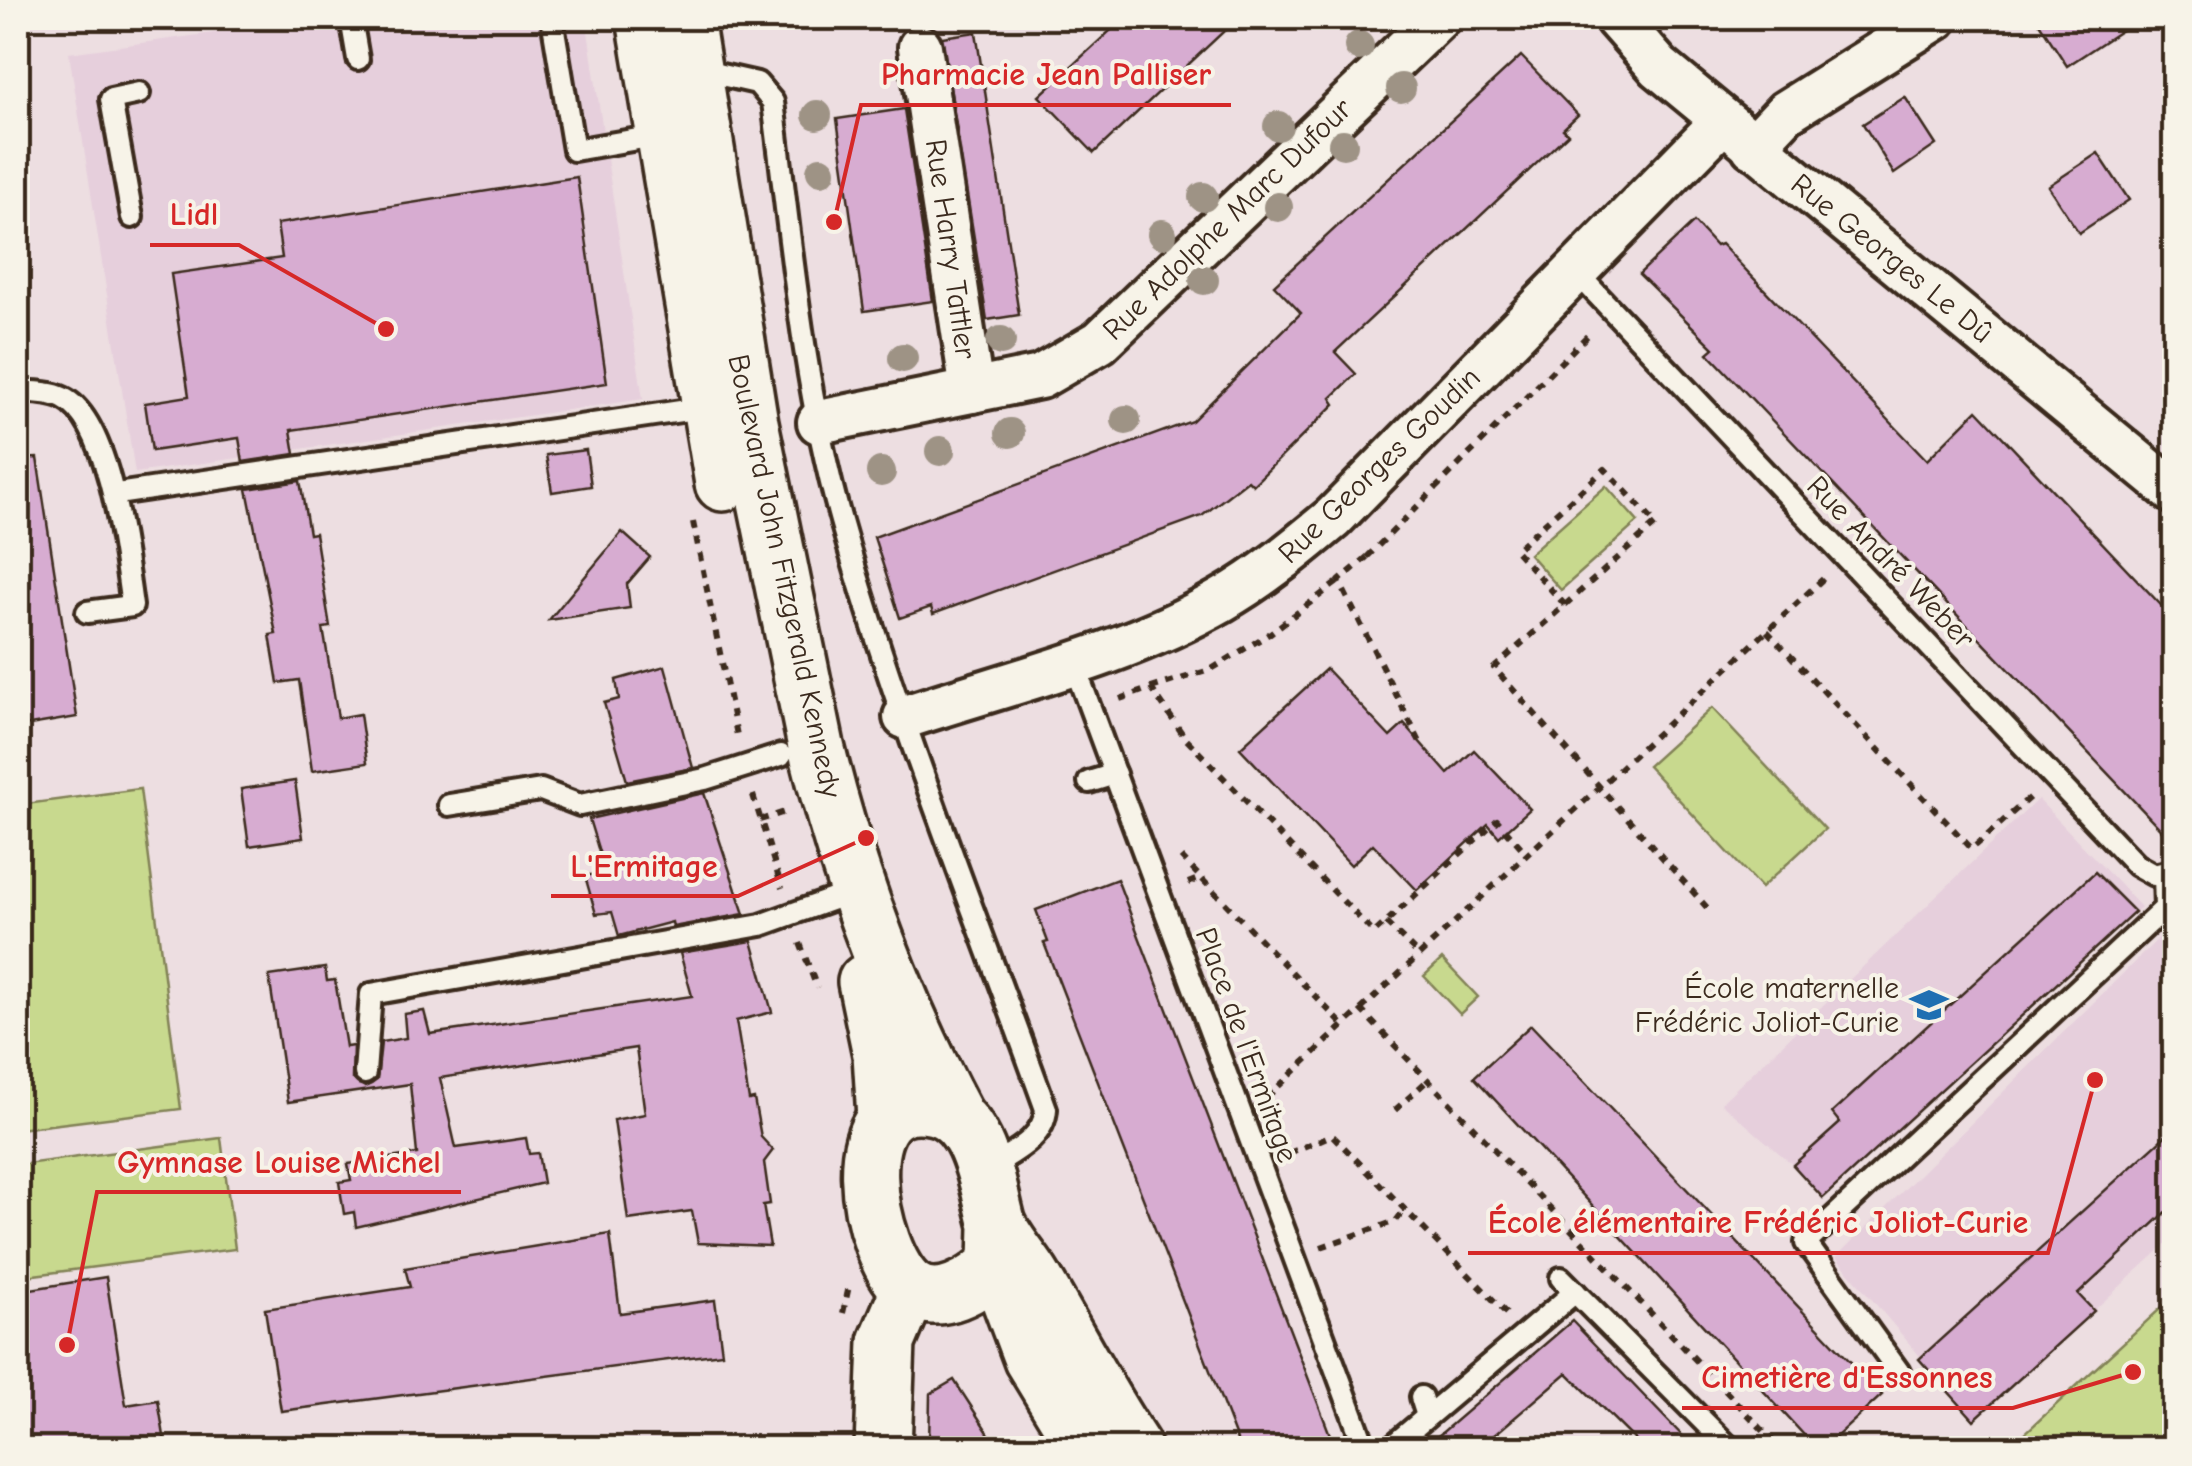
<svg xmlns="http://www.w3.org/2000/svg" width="2192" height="1466" font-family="'Comic Neue',sans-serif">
<rect width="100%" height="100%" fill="#eddee1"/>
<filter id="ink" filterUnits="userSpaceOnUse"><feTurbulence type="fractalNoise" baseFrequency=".01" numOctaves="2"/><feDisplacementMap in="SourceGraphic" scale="20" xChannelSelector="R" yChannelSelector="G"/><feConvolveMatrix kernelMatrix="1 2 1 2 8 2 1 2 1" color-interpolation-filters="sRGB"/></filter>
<g filter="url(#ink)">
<g fill="#e6cfdc">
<path d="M321 18H586L643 399 135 473 69 53Z"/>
<path d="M2038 799 2141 907 1823 1198 1793 1165 1721 1103Z"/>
<path d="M2174 923V1237L1974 1420 1836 1257Z"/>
</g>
<g fill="#c8d98e" stroke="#828256" stroke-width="2.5">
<path d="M1606 486 1638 522 1561 590 1529 554Z"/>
<path d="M1712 708 1825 829 1761 888 1648 766Z"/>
<path d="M140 789 181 1109 18 1129V805Z"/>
<path d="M1442 959 1478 997 1460 1014 1424 976Z"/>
<path d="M221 1138 235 1249 18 1277V1165Z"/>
<path d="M2174 1296V1448H2009Z"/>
</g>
<g fill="#d7acd1" stroke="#3b2a1e" stroke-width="2.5">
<path d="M1124 18H1238L1094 153 1039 96Z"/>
<path d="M2036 18H2140L2067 66Z"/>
<path d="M976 32 1019 315 987 320 942 37Z"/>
<path d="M1521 56 1578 115 1563 129 1568 134 1335 352 1356 374 1331 398 1335 404 1253 485 1248 480 1202 516 933 614 931 607 900 618 874 537 1192 421 1301 313 1274 285Z"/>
<path d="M1905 97 1936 145 1894 174 1863 124Z"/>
<path d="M904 109 933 301 864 311 837 119Z"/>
<path d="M2098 153 2129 200 2079 233 2048 186Z"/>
<path d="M577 177 607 383 291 430 295 454 243 462 239 438 152 451 145 403 189 396 171 274 282 258 277 224Z"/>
<path d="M1694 222 1716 246 1721 244 1927 460 1977 410 2174 619V843L1708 353 1714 348 1639 274Z"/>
<path d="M586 450 591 486 552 492 546 455Z"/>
<path d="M37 458 77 717 18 727V459Z"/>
<path d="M300 481 309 534 315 533 330 627 323 628 338 718 360 714 367 763 312 771 299 680 278 683 270 635 276 634 247 489Z"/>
<path d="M622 532 650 557 627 584 630 608 549 620Z"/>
<path d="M665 666 693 768 627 781 604 703 619 699 616 680Z"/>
<path d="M1326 669 1390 737 1404 724 1448 774 1474 750 1530 809 1499 837 1488 824 1417 890 1373 844 1351 865 1240 748Z"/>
<path d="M295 781 303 838 249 846 241 789Z"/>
<path d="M704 793 744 914 673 927 672 922 619 936 612 912 596 914 585 876 596 874 591 858 600 855 589 819Z"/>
<path d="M2095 872 2135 912 1823 1198 1793 1165 1840 1123 1832 1113Z"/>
<path d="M1117 879 1332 1440 1310 1448H1240L1044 943 1048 942 1036 910Z"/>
<path d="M752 941 772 1012 736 1021 749 1100 754 1099 761 1137 773 1150 764 1162 770 1204 763 1205 770 1246 698 1243 692 1211 628 1220 614 1120 645 1114 636 1048 440 1078 456 1148 526 1138 529 1154 538 1153 543 1183 356 1227 354 1212 344 1214 339 1182 351 1180 348 1164 417 1154 410 1084 288 1102 269 976 325 968 327 981 335 980 346 1047 353 1046 352 1078 365 1087 377 1080 381 1042 406 1038 404 1014 424 1011 430 1034 692 996 680 953Z"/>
<path d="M1531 1025 1882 1395 1824 1448H1816L1474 1077Z"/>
<path d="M2174 1128V1205L2078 1294 2094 1311 1974 1420 1919 1359Z"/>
<path d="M610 1234 620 1313 715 1300 722 1353 281 1411 265 1309 410 1287 405 1268Z"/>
<path d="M106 1277 126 1405 158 1400 166 1448H18V1291Z"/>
<path d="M1572 1321 1694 1448H1643L1567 1373 1479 1448H1424Z"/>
<path d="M954 1380 998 1448H929L930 1394Z"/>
</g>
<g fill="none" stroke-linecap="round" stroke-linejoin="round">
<g stroke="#3b2a1e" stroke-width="28">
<g id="service">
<path d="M351 18 358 59"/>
<path d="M552 18 574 150 661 135"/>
<path d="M699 70 757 83 773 102C791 242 803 385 841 521 897 720 976 914 1046 1109 1044 1140 1011 1153 987 1169"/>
<path d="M132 217 111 99 139 93"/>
<path d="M1575 271 2136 865 2154 875 2174 870"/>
<path d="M18 391C30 392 51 392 63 398 111 421 125 558 132 606L87 612"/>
<path d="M117 494 708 407"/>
<path d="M1073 662 1365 1448"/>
<path d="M1089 782 1115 774"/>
<path d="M449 805 541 790 580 805 705 779 781 755"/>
<path d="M365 1073 371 994 761 925 836 898"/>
<path d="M1561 1278 1730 1448"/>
<path d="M1899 1372 1806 1243 2165 908 2164 875"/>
<path d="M1421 1397 1427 1416"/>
<path d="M1390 1448 1575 1292"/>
</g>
</g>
<g stroke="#3b2a1e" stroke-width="50">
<g id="minor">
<path d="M1616 18 1659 67 2174 492"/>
<path d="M920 47 972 391"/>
<path d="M1753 147 1786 112 1936 18"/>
<path d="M819 422 1040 377 1100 342 1438 18"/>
<path d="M905 717C1010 682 1125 656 1222 600 1262 577 1297 548 1333 518L1723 121"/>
</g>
</g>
<g stroke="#3b2a1e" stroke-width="62">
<path id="secondary" d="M883 1448 887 1342 910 1288"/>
</g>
<g stroke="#3b2a1e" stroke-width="62">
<g id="primary">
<path d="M645 18 723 483"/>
<path d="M685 18 750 423 816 746C847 873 894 1000 955 1115"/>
<path d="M866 982 881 1054 885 1118"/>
<path d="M998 1226 997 1263C977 1285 937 1309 910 1288 868 1256 836 1084 935 1107 980 1118 987 1184 997 1221 1003 1240 1023 1261 1033 1278 1067 1335 1097 1394 1133 1448"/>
<path d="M999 1271 1032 1359 1086 1448"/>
</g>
</g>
<g stroke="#3b2a1e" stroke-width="6" stroke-dasharray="8 8" stroke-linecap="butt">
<path d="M693 522 738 740"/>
<path d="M1367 557 1592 331"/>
<path d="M1367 557 1339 581 1420 742"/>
<path d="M1565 605 1515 550 1605 469 1656 524 1494 668 1710 911"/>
<path d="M1767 631 1972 849 2031 796"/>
<path d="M1151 688 1210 670 1269 634 1339 581"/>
<path d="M1120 699 1151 688 1186 739 1374 933 1497 820 1527 854"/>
<path d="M753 795 782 888"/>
<path d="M760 820 788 811"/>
<path d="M1181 857 1201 878"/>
<path d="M1188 883 1201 878 1343 1025"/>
<path d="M1386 923 1419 955"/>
<path d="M800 943 817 988"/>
<path d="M1360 1009 1780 1448"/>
<path d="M1267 1097 1825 577"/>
<path d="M1395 1110 1428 1080"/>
<path d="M1289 1153 1332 1135 1507 1314"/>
<path d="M1321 1247 1396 1221 1405 1209"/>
<path d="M843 1313 849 1286"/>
</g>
<use href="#service" stroke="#f7f3e8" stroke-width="20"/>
<use href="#minor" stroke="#f7f3e8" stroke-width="42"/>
<use href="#secondary" stroke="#f7f3e8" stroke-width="55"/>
<use href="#primary" stroke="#f7f3e8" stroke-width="55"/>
</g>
<g fill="#9e9385">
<circle cx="1359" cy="46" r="15"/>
<circle cx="1401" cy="88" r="15"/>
<circle cx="817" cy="115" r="15"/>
<circle cx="1278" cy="126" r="15"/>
<circle cx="1343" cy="144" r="15"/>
<circle cx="821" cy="171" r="15"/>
<circle cx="1203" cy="197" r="15"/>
<circle cx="1278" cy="207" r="15"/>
<circle cx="1162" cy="234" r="15"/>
<circle cx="1204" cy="280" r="15"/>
<circle cx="1001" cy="341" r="15"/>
<circle cx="903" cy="358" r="15"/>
<circle cx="1126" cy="420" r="15"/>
<circle cx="1010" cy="433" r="15"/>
<circle cx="940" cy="451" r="15"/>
<circle cx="881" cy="472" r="15"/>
</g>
</g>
<defs>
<g id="school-bare" transform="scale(3)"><path d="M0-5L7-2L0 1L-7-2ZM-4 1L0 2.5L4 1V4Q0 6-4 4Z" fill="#1f6fb2" stroke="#f7f3e8" stroke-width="2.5" paint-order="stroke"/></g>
</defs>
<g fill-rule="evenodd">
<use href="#school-bare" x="1929" y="1005"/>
</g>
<g text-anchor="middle" stroke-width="8" stroke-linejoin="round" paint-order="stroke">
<g font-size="30" fill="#3b2a1e" stroke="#f7f3e8">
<text transform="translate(1227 219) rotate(-44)" y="10">Rue Adolphe Marc Dufour</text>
<text transform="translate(951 249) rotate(82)" y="10">Rue Harry Tattler</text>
<text transform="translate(1892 258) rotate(39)" y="10">Rue Georges Le Dû</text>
<text transform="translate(1379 465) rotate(-44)" y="10">Rue Georges Goudin</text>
<text transform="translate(1891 562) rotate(46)" y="10">Rue André Weber</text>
<text transform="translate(785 576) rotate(78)" y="10">Boulevard John Fitzgerald Kennedy</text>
<text transform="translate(1247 1045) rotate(70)" y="10">Place de l'Ermitage</text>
</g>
<g font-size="30" fill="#3b2a1e" stroke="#f7f3e8" text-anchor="end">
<text x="1899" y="998">École maternelle<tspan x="1899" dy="34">Frédéric Joliot-Curie</tspan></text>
</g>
</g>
<path fill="none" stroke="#d62828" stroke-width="4" d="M834 222L861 105H1231M386 329L239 245H150M866 838L738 896H551M67 1345L97 1192H461M2095 1080L2048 1253H1468M2133 1372L2013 1408H1682"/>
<g fill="#d62828" stroke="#f7f3e8" stroke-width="4">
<circle cx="834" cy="222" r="10"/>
<circle cx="386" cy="329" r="10"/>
<circle cx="866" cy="838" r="10"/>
<circle cx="67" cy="1345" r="10"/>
<circle cx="2095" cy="1080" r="10"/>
<circle cx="2133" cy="1372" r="10"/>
</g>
<g font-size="32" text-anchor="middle" font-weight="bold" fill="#d62828" stroke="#f7f3e8" stroke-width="8" stroke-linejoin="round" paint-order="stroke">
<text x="1046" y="85">Pharmacie Jean Palliser</text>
<text x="194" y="225">Lidl</text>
<text x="644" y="877">L'Ermitage</text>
<text x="279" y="1173">Gymnase Louise Michel</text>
<text x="1758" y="1233">École élémentaire Frédéric Joliot-Curie</text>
<text x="1847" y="1388">Cimetière d'Essonnes</text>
</g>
<rect width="2192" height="1466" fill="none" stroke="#f7f3e8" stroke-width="60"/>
<rect x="30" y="30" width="2132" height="1406" fill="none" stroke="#3b2a1e" stroke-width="4" filter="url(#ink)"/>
</svg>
